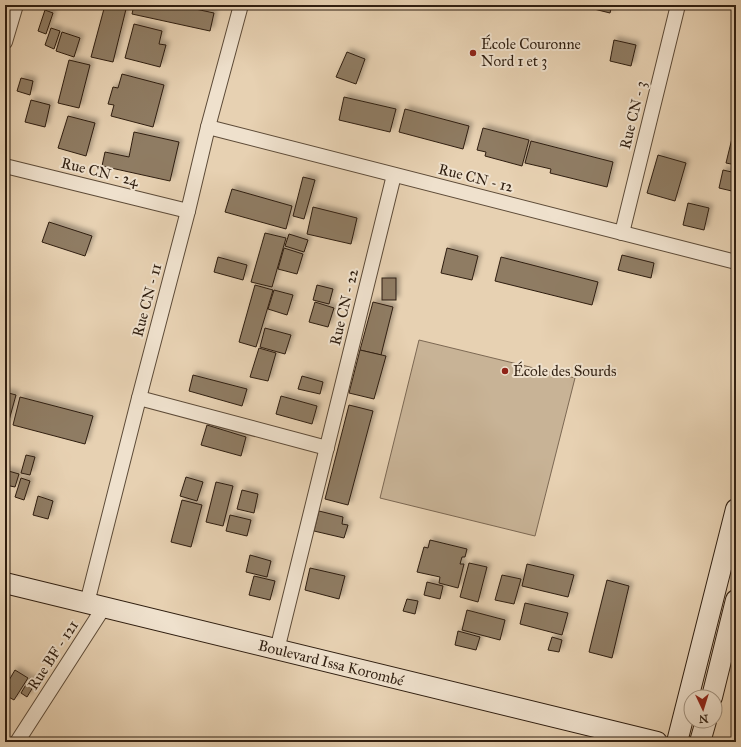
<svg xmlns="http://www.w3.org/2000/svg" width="741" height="747" font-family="'IM FELL Great Primer',serif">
<defs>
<filter id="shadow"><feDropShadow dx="3.5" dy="-3.5" stdDeviation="2" flood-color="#0004"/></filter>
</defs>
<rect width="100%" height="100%" fill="#e7d1b2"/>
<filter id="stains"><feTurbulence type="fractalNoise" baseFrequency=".005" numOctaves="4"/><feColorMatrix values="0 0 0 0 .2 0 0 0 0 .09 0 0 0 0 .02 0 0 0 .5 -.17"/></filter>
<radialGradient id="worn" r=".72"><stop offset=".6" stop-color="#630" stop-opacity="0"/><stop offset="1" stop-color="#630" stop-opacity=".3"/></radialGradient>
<path fill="#c8b396" stroke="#7c6853" d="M419 340 575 378 535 536 380 498Z"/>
<g fill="#8f7b64" stroke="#2f1e10" filter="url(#shadow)">
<path d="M105 5H127L113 62 91 57Z"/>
<path d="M134 5H177L214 13 210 31 132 14Z"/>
<path d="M590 5H612L610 13 590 8Z"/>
<path d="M45 10 53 13 46 34 38 31Z"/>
<path d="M134 24 162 31 159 44 166 45 160 67 125 58Z"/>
<path d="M51 28 60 31 54 49 45 45Z"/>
<path d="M62 32 80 38 74 57 56 51Z"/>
<path d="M614 40 636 45 631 66 610 61Z"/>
<path d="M347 52 365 59 356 84 336 77Z"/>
<path d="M69 60 90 65 79 108 58 103Z"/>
<path d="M122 74 164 85 153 127 111 116 114 105 108 104 113 87 118 88Z"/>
<path d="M21 78 33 81 30 95 17 91Z"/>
<path d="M344 97 396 109 390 132 339 120Z"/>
<path d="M31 100 50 105 45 127 25 122Z"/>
<path d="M405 109 469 126 463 149 399 132Z"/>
<path d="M68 116 95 123 86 156 58 148Z"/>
<path d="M736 122V165L726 163Z"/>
<path d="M483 128 529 140 522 166 485 156 486 152 477 150Z"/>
<path d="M134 132 179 142 170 181 102 166 105 152 129 157Z"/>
<path d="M531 141 613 162 607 187 550 173 551 169 525 163Z"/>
<path d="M658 155 686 163 675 201 647 193Z"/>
<path d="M723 170 736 173V192L719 188Z"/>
<path d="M303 177 315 180 304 219 293 216Z"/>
<path d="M232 189 292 206 286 229 225 212Z"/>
<path d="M688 203 709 208 704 230 683 225Z"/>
<path d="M313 207 357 218 351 244 307 234Z"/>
<path d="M49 222 92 236 85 256 42 242Z"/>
<path d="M265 233 286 238 272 287 251 282Z"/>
<path d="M289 234 308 240 304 252 285 246Z"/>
<path d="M284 248 303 254 297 274 278 269Z"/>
<path d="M447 248 478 256 472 280 441 273Z"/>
<path d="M622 255 654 263 651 278 618 270Z"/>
<path d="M218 257 247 265 243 280 214 272Z"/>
<path d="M501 257 598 282 592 305 495 281Z"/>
<rect x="382" y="278" width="14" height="22"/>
<path d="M255 285 273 290 256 347 239 342Z"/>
<path d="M317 285 333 289 329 304 313 300Z"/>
<path d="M274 290 293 295 287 315 268 309Z"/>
<path d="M315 302 334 308 328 327 309 322Z"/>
<path d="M373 302 393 307 381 355 360 350Z"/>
<path d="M265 328 291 335 285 354 260 347Z"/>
<path d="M259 348 276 353 268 381 250 377Z"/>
<path d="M360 350 386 356 374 399 349 393Z"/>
<path d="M193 375 247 389 242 406 189 391Z"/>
<path d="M302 376 323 382 320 394 298 389Z"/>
<path d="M5 392 16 395 8 424 5 423Z"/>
<path d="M281 396 317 406 312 424 276 414Z"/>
<path d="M20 397 93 416 85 444 13 425Z"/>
<path d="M349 405 373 411 348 505 325 499Z"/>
<path d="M207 425 246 437 241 456 201 445Z"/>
<path d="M26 455 35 457 30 475 21 473Z"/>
<path d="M5 470 19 474 15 487 5 485Z"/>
<path d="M186 477 203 482 197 501 180 496Z"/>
<path d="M21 478 30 481 24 500 15 497Z"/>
<path d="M216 482 233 486 223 526 206 522Z"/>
<path d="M242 490 258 494 254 513 237 509Z"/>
<path d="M38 496 53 501 48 519 33 515Z"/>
<path d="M182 500 202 505 191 547 171 542Z"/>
<path d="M319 511 343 517 342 524 348 525 344 538 314 531Z"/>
<path d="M230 515 251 520 247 536 226 531Z"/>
<path d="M430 540 467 549 465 557H462L460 564H464L458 588 439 583 440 577 417 572 424 547 428 548Z"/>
<path d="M250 555 271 561 267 577 246 572Z"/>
<path d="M469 563 487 567 478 602 460 597Z"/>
<path d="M527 564 574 575 568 597 522 586Z"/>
<path d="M310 568 345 576 339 599 305 590Z"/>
<path d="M502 575 521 579 514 604 495 600Z"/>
<path d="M254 576 275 581 270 600 249 595Z"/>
<path d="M607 580 629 586 612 658 589 652Z"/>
<path d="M427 582 443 586 440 599 424 595Z"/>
<path d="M407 599 418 601 415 614 403 611Z"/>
<path d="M525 603 568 613 562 635 520 624Z"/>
<path d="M467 610 505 620 500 640 462 630Z"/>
<path d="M458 631 480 637 476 650 455 645Z"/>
<path d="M552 637 562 640 559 652 548 650Z"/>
<path d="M15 670 28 678 14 700 5 695V687Z"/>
<path d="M30 678 36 682 27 697 21 693Z"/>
</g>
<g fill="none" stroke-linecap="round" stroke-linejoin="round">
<g stroke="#5d4b38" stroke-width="16">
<g id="street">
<path d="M5 42 16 5"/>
<path d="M208 127 736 262"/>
<path d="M5 166 188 211"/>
<path d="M622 233 678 5"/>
<path d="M139 398 327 448"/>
<path d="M87 603 139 398 188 211 208 127 241 5"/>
<path d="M277 650 394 175"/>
<path d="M17 742 104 607"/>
</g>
</g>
<g stroke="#2f1e10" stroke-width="22">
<g id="secondary">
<path d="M5 583 657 742"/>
<path d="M712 697 736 600"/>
<path d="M677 742 736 509"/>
<path d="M700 742 706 721"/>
</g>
</g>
<use href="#street" stroke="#efe1cd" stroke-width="14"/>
<use href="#secondary" stroke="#efe1cd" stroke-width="20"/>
</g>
<g fill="#8f2418" stroke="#efe1cd" stroke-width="1.5">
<circle cx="473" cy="53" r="4"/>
<circle cx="505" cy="371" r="4"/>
</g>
<g text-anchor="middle" stroke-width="4" stroke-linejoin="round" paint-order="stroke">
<g font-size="15" fill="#2f1e10" stroke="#efe1cd" text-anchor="start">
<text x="481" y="49">École Couronne<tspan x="481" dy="17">Nord 1 et 3</tspan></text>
<text x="513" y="376">École des Sourds</text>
</g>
<g font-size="15" fill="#2f1e10" stroke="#efe1cd">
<text transform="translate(633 115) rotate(-76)" y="5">Rue CN - 3</text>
<text transform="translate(100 172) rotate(14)" y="5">Rue CN - 24</text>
<text transform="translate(476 178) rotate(14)" y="5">Rue CN - 12</text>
<text transform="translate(147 300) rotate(-75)" y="5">Rue CN - 11</text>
<text transform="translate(344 307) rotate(-76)" y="5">Rue CN - 22</text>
<text transform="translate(53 655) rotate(-57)" y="5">Rue BF - 121</text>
<text transform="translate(331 663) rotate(14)" y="5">Boulevard Issa Korombé</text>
</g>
</g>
<rect width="741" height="747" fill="none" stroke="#e7d1b2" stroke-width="20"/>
<rect x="6" y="6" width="729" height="735" fill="none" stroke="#2f1e10" stroke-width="2"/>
<rect x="10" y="10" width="721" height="727" fill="none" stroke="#2f1e10"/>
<g transform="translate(703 709) rotate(176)"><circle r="19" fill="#efe1cd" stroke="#a29381"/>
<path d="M0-3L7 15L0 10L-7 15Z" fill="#8f2418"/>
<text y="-6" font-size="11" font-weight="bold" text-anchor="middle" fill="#2f1e10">N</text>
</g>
<rect width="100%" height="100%" filter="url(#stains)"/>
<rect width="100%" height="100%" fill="url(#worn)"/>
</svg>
